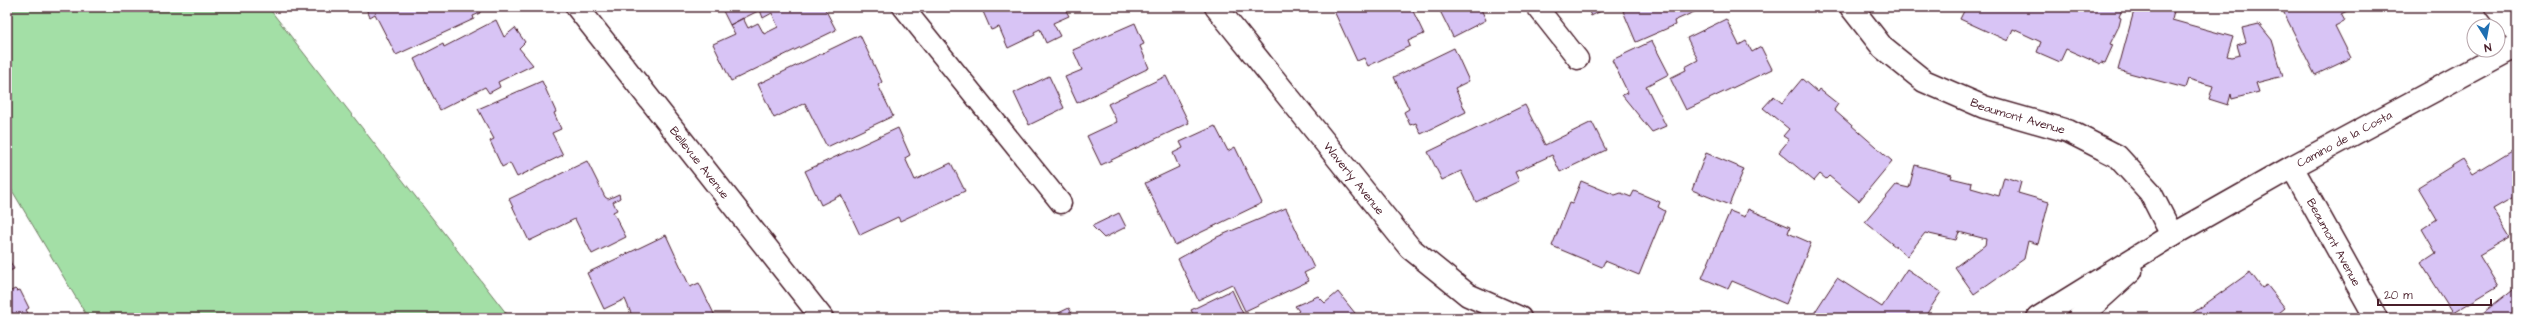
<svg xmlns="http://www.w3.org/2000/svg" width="2524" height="325" font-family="'Architects Daughter',sans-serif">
<rect width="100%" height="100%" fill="#fff"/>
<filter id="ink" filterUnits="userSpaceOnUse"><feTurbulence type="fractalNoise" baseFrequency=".025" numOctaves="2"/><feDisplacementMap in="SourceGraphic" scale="8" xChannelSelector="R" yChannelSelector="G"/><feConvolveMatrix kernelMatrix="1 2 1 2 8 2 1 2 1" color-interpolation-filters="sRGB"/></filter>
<g filter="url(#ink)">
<path fill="#a3dfa6" stroke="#767f68" d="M7 7H268L510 318H88L7 182Z"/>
<g fill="#d8c4f5" stroke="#4a1f2b">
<path d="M365 7H479L480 13 473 16 474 19 396 55 375 14 370 17Z"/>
<path d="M721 7H824L836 30 731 81 713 44 735 34 730 25 743 18 748 28 758 23 764 34 778 27 772 13 763 18 760 10 730 25Z"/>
<path d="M981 7H1064L1069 16 1053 23 1060 36 1046 43 1040 29 1034 32 1035 35 1008 48 999 27 991 30Z"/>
<path d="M1343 7H1398L1400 11 1411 7 1424 34 1408 41 1410 46 1368 66 1364 58 1357 61 1334 11Z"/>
<path d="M1438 7H1480L1486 20 1453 37Z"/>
<path d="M1587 7H1609L1591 16Z"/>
<path d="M1629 7H1705L1674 21 1675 25 1636 42 1623 11Z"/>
<path d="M1966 7H2123L2119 17 2121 18 2119 26 2110 44 2113 45 2105 63 2101 62 2100 64 2066 49 2060 62 2037 52 2041 42 2013 29 2008 41 1960 19Z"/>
<path d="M2135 7H2175L2172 20 2233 37 2227 56 2231 57 2240 55 2237 45 2246 42 2242 28 2259 24 2272 40 2283 76 2256 83 2259 92 2232 99 2231 94 2228 105 2209 99 2213 86 2188 79 2185 88 2118 70Z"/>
<path d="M2281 7H2347L2349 10 2341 14 2345 21 2335 26 2351 58 2315 75Z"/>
<path d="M1726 19 1739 45 1746 41 1752 52 1761 47 1772 69 1686 110 1670 78 1686 70 1685 67 1698 60 1687 38Z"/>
<path d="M496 20 504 37 515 28 525 42 519 48 533 65 498 82 500 87 489 93 485 87 440 110 414 59 443 44 444 47Z"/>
<path d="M1135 23 1144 44 1140 46 1149 68 1077 103 1065 77 1082 70 1073 50Z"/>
<path d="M860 35 882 82 878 85 893 116 827 147 805 103 774 118 758 84Z"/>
<path d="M1652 41 1669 74 1646 86 1666 126 1652 132 1622 95 1628 93 1612 60Z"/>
<path d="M1454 48 1469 81 1455 88 1466 112 1421 134 1416 123 1410 125 1404 112 1409 109 1394 77Z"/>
<path d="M1049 76 1064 108 1029 125 1014 93Z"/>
<path d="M1166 76 1189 123 1101 165 1087 136 1117 122 1108 104Z"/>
<path d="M1802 79 1817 92 1819 89 1838 104 1834 110 1892 161 1859 201 1829 176 1826 179 1820 174 1814 181 1779 152 1789 140 1783 136 1789 129 1763 108 1774 96 1782 103Z"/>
<path d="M542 81 556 112 554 113 561 129 552 133 563 155 517 177 510 163 502 167 490 141 494 139 478 109Z"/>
<path d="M1525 105 1545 145 1592 122 1606 150 1560 172 1552 155 1515 172 1519 181 1476 202 1461 171 1442 180 1428 152Z"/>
<path d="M1215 126 1228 151 1235 147 1262 203 1175 245 1145 183 1179 167 1173 153 1183 148 1180 142Z"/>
<path d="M898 128 910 155 905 158 915 180 951 163 965 191 900 221 898 217 860 235 841 195 821 205 805 171Z"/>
<path d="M2517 147V195L2493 209 2510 237 2479 255 2498 286 2453 313 2421 263 2436 253 2422 229 2437 219 2418 187 2463 159 2473 174Z"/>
<path d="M1706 153 1744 169 1729 205 1692 190Z"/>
<path d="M587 161 605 197 608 199 619 194 620 198 613 202 617 210 613 212 626 237 592 254 575 219 529 241 509 199Z"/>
<path d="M1915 165 1952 175 1951 178 1972 183 1971 188 1999 196 2004 177 2021 182 2018 193 2049 202 2038 244 2028 241 2024 259 1974 294 1955 267 1985 245 1986 239 1959 232 1956 240 1925 233 1907 256 1865 222 1896 185 1909 188Z"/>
<path d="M1581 181 1615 195 1621 193 1631 197 1634 191 1660 202 1658 207 1665 211 1639 275 1605 261 1602 267 1552 246 1569 203 1572 204Z"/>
<path d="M1286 208 1314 268 1304 273 1309 281 1245 311 1232 284 1198 300 1178 259 1217 237Z"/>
<path d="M1748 209 1790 227 1788 233 1811 243 1786 304 1732 281 1728 289 1702 278 1730 211 1745 217Z"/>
<path d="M1119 213 1126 227 1104 238 1092 226Z"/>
<path d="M666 235 690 287 699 283 716 318H633L625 299 604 309 587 273Z"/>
<path d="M7 256 14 269 7 272Z"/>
<path d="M1907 269 1941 292 1924 318H1811L1837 278 1882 307Z"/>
<path d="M2250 272 2262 288 2267 285 2285 308 2279 313 2283 318H2186Z"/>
<path d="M2517 286V318H2480L2479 316Z"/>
<path d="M15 289 17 291 20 290 29 308 26 310 31 318H7V293Z"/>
<path d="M1232 290 1245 318H1195L1191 310Z"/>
<path d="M1338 292 1359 318H1290L1299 311 1295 306 1318 296 1325 303Z"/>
<path d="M1069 308 1074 318H1048Z"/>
</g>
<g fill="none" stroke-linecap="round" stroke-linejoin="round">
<g stroke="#4a1f2b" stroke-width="23">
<g id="service">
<path d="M903 7 1061 203"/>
<path d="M1537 7 1578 59"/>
</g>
</g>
<g stroke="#4a1f2b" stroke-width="25">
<g id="minor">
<path id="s1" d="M577 7 822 318"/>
<path id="s2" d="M1216 7 1410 248 1468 295 1520 318"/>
<path id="s3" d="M1851 7 1883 48 1924 81 1984 107 2068 131 2117 156 2150 192 2172 235"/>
<path id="s4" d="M2292 167 2376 318"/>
<path id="s5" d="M2038 318 2172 235 2292 167 2517 46"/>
<path d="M2079 318 2131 271"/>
</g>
</g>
<g stroke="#4a1f2b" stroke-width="25">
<path id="tertiary" d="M2496 7 2517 34"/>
</g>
<use href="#service" stroke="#fff" stroke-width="20"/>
<use href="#minor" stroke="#fff" stroke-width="22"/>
<use href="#tertiary" stroke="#fff" stroke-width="22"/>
</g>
</g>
<g text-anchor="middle" stroke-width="3.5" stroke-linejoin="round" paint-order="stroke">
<g font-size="12" fill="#4a1f2b" stroke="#fff">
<text dy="4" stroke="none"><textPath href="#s3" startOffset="205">Beaumont Avenue</textPath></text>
<text dy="4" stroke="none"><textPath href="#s5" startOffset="355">Camino de la Costa</textPath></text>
<text dy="4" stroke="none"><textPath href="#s1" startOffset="198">Bellevue Avenue</textPath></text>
<text dy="4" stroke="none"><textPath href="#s2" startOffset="220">Waverly Avenue</textPath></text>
<text dy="4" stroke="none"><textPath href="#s4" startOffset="86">Beaumont Avenue</textPath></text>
</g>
</g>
<rect width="2524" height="325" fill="none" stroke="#fff" stroke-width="24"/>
<rect x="12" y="12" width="2500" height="301" fill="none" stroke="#4a1f2b" stroke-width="1.5" filter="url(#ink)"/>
<g transform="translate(2486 38) rotate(169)"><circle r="19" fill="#ffffff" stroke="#b7a5aa"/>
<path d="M0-3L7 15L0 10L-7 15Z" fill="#1f6fb2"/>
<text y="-6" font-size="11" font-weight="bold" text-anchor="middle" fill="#4a1f2b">N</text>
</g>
<path d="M2378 299v6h113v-6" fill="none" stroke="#4a1f2b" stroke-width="2"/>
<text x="2384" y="299" font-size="12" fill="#4a1f2b" stroke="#ffffff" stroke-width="3" paint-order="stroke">20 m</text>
</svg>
